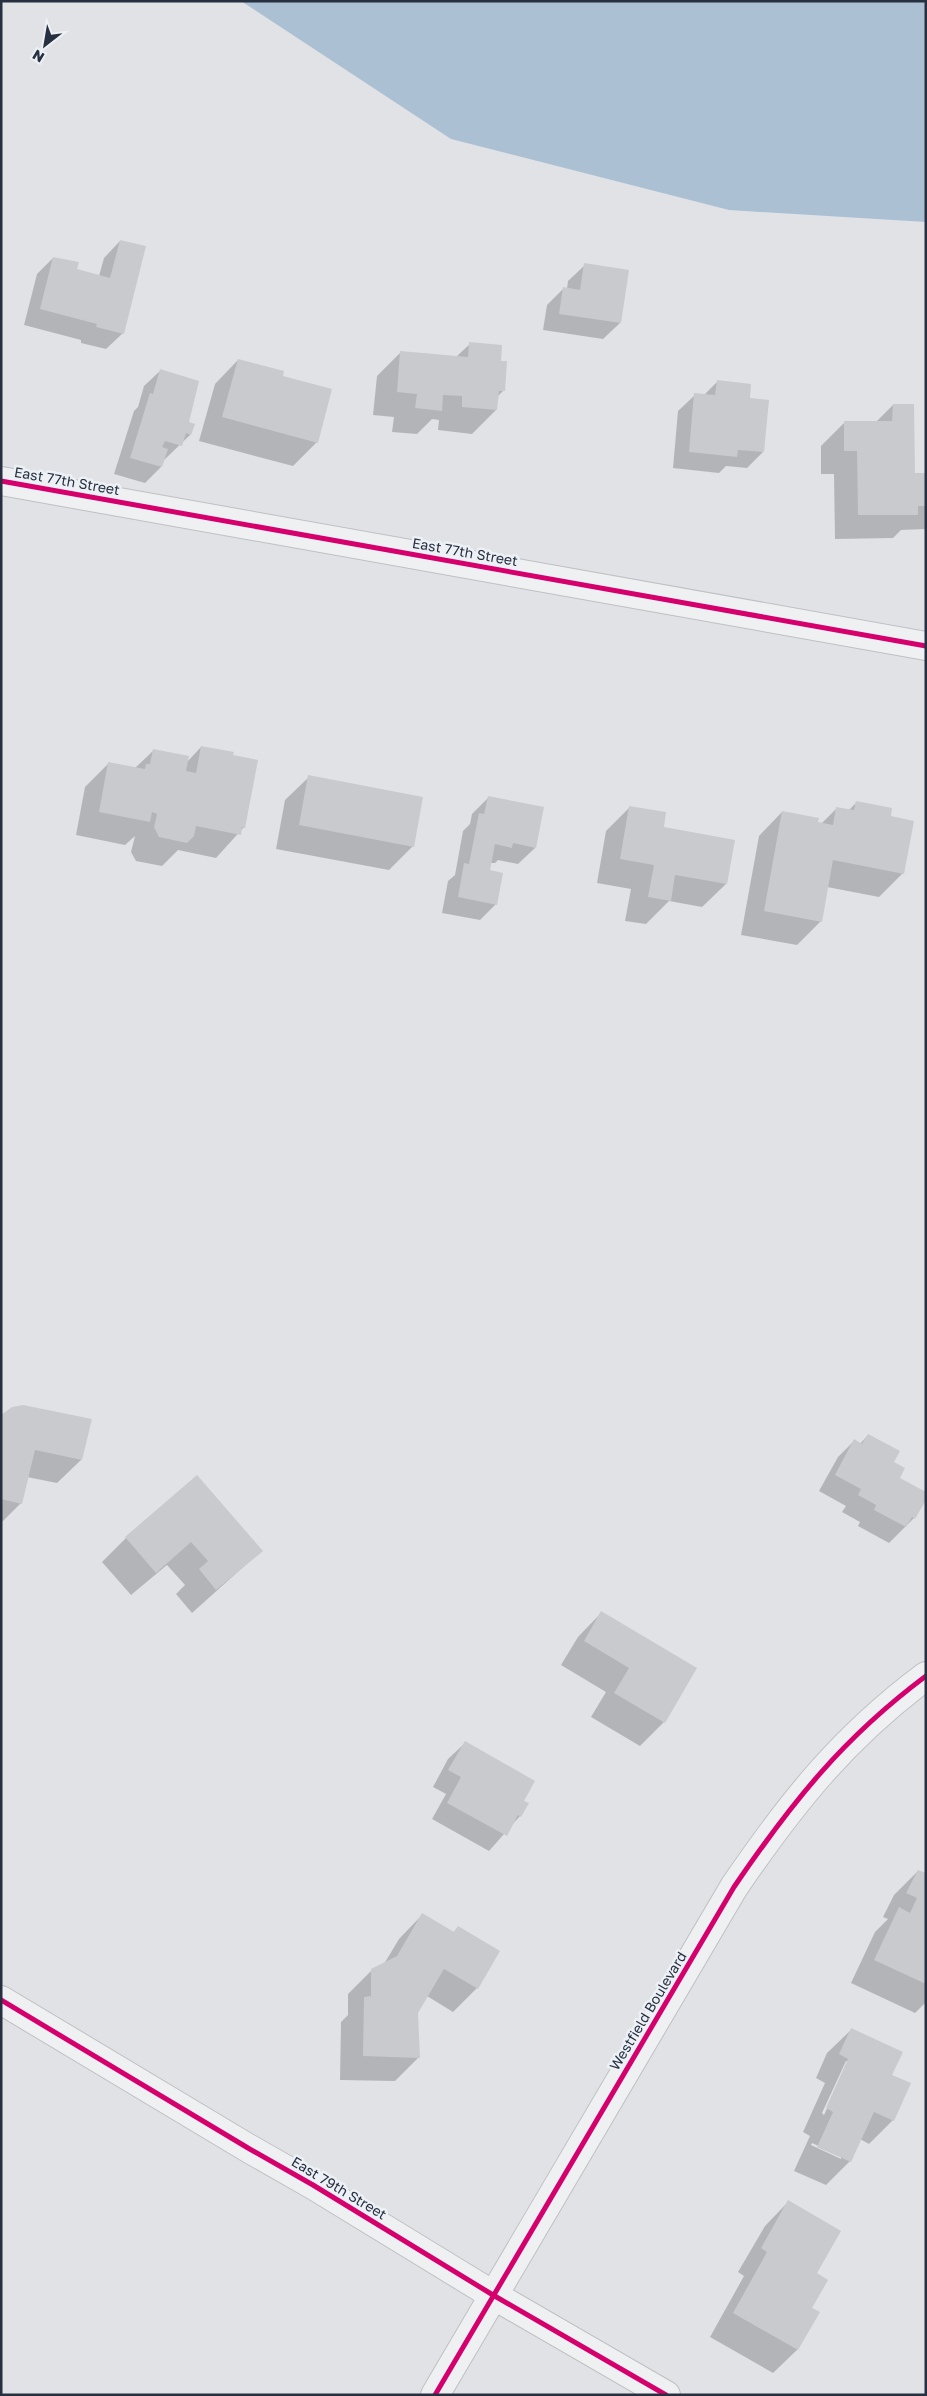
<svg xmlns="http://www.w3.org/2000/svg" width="927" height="2396" font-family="'Golos Text',sans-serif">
<rect width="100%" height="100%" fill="#e0e2e5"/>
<path fill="#acc0d3" d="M241 1H926V222L729 210 451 139Z"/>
<g fill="#0003" fill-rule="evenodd">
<path d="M120 241 123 333 106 349 81 343V340L24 325 37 274 53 258 75 270 99 276 104 258Z"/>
<path d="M585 265 620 323 603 339 543 330 547 305 563 289H567L568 281Z"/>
<path d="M470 344 500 362 504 390 497 397 496 410 472 434 438 430 439 420 432 419 417 434 392 432 394 417 373 415 377 376 401 352 456 357Z"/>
<path d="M238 360 281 376 317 442 293 466 199 441 215 384Z"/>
<path d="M161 370 188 423 193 425 190 435 163 461 161 467 145 483 114 474 134 411 138 407 144 386Z"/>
<path d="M717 382 748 399 763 452 747 468 726 466 719 473 673 468 678 411 695 395H704Z"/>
<path d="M893 405 913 475 926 474V529L901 530 893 538 835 539 834 474H821V446L844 423 876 422Z"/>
<path d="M201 747 232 756 244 827 216 858 178 850 162 866 136 861 131 852 135 836 125 845 76 835 85 787 108 764 135 768 154 750 186 763Z"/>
<path d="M309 777 413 846 389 870 276 849 285 800Z"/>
<path d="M488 798 535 848 518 864 498 860 495 863H491L489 871 496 904 480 920 442 913 448 881 455 875 463 831 470 824 472 814Z"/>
<path d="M857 802 889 817 903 873 879 897 827 887 821 921 797 945 741 935 759 836 782 812 821 824 837 808 849 810Z"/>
<path d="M630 807 726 884 702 907 669 901 646 924 625 921 631 889 597 883 606 831Z"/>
<path d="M1 1416 90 1420 81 1460 57 1483 27 1477 21 1503 1 1523Z"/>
<path d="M868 1435 892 1463 914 1518 889 1543 858 1526 860 1522 842 1512 846 1506 819 1491 838 1457 855 1440 860 1444Z"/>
<path d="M197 1476 261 1551 192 1613 176 1594 185 1585 167 1565 131 1595 102 1562 126 1538Z"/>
<path d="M601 1613 664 1722 640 1746 591 1717 606 1692 561 1665 578 1637Z"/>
<path d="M465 1743 523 1801 520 1816 489 1851 432 1819 446 1794 433 1787 448 1759Z"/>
<path d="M918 1871 926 1875V2002L915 2013 851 1983 875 1932 888 1919 883 1917 894 1895Z"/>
<path d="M422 1915 453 1933 458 1927 477 1988 453 2012 427 1996 417 2012 419 2057 395 2081 340 2080 341 2022 348 2015V1994L372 1970 384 1964 399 1939Z"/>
<path d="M851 2030 891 2076 893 2120 869 2144 860 2139 850 2161 826 2185 794 2171 810 2136 803 2132 825 2083 816 2078 827 2053ZM846 2061H849L824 2115 822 2113ZM812 2143 841 2156V2159L811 2145Z"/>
<path d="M788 2202 815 2274 810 2308 819 2313 797 2350 773 2373 710 2337 744 2276 738 2272 765 2226Z"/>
</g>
<g fill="#c8cacd">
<path d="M120 240 146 246 124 334 96 327 97 324 40 309 53 257 79 262 77 269 110 278Z"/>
<path d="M584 263 629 270 621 323 559 314 563 287 580 290Z"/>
<path d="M469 342 502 345 501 361H507L505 391H499L497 410 462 407V396L443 395 442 411 415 408 417 394 397 392 400 351 468 357Z"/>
<path d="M238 359 284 371 283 376 332 389 318 443 222 417Z"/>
<path d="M160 369 199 381 189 422 195 424 191 435 186 433 182 446 165 441 162 447 168 449 162 467 130 458 150 393 153 394Z"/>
<path d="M717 380 751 384 750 398 769 400 764 452 738 450 737 457 689 452 694 393 715 395Z"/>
<path d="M893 404H914L915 473H926V506H918V515H858L857 451H844V421H892Z"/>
<path d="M201 746 234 752 233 755 258 760 245 828 242 827 241 835 196 826 194 836 187 843 159 837 154 827 157 814 152 812 150 822 99 812 108 762 145 769 146 764H150L153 749 189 756 186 771 196 773Z"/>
<path d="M308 775 423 797 414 847 299 825Z"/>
<path d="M488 796 544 807 536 848 513 843 512 848 495 844 490 870 503 873 497 905 458 897 464 863 469 864 479 813 484 814Z"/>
<path d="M856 801 892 808 891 816 914 821 904 874 833 860 822 922 764 911 782 811 819 818 818 822 833 825 836 807 854 810Z"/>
<path d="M629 806 666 812 664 827 735 840 727 884 675 875 671 901 648 897 654 865 620 859Z"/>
<path d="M23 1405 92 1419 82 1460 35 1450 22 1504 1 1499V1415L12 1407Z"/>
<path d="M868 1434 900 1451 894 1462 905 1468 900 1478 926 1492V1500L915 1519 912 1517 906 1527 874 1510 876 1505 858 1495 861 1489 835 1475 854 1439 862 1444Z"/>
<path d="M197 1475 263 1551 216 1590 199 1569 208 1561 191 1542 156 1573 125 1537Z"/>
<path d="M601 1611 697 1668 665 1723 614 1693 629 1668 584 1641Z"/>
<path d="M465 1741 535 1781 524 1801 529 1803 521 1817 518 1815 507 1836 447 1803 461 1777 448 1770Z"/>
<path d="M918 1870 926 1873V1984L874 1960 899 1907 910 1913 917 1898 906 1893Z"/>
<path d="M422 1913 454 1932 458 1926 500 1951 478 1989 444 1969 418 2013 420 2058 363 2056 364 1997 371 1996V1969L397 1956Z"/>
<path d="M851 2028 903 2052 892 2075 911 2083 894 2121 874 2112 851 2162 817 2147 833 2112 826 2108 848 2059 839 2054Z"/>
<path d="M788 2200 841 2231 817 2273 828 2280 812 2308 820 2312 798 2350 733 2313 767 2252 761 2248Z"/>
</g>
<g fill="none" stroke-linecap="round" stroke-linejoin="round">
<g stroke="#bec0c3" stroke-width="30">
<g id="minor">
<path d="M1 481 926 646"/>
<path d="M1 2000 248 2148 313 2185 493 2295 666 2395"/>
<path d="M435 2395 734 1887C792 1802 843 1738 926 1676"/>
</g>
</g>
<use href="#minor" stroke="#eff0f2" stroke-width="28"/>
<g stroke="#edf1f6" stroke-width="8">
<g id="cycleway">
<path d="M1 481 926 646"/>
<path d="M1 2000 248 2148 313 2185 493 2295 666 2395"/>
<path d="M435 2395 734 1887C792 1802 843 1738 926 1676"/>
</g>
</g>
<use href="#cycleway" stroke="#d6006c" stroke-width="5"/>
</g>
<g text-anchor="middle" stroke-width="5" stroke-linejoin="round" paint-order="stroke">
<g font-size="14" fill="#263040" stroke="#edf1f6">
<text transform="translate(67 481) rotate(10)" y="5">East 77th Street</text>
<text transform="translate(465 552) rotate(10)" y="5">East 77th Street</text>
<text transform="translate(648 2011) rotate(-59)" y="5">Westfield Boulevard</text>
<text transform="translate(339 2188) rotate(31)" y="5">East 79th Street</text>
</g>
</g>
<rect width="927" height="2396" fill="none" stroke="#263040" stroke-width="5"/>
<g transform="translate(45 45) rotate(211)" stroke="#edf1f6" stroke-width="4" paint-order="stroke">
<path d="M0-4L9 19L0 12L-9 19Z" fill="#263040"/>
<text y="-8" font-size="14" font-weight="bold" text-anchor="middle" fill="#263040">N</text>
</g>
</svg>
